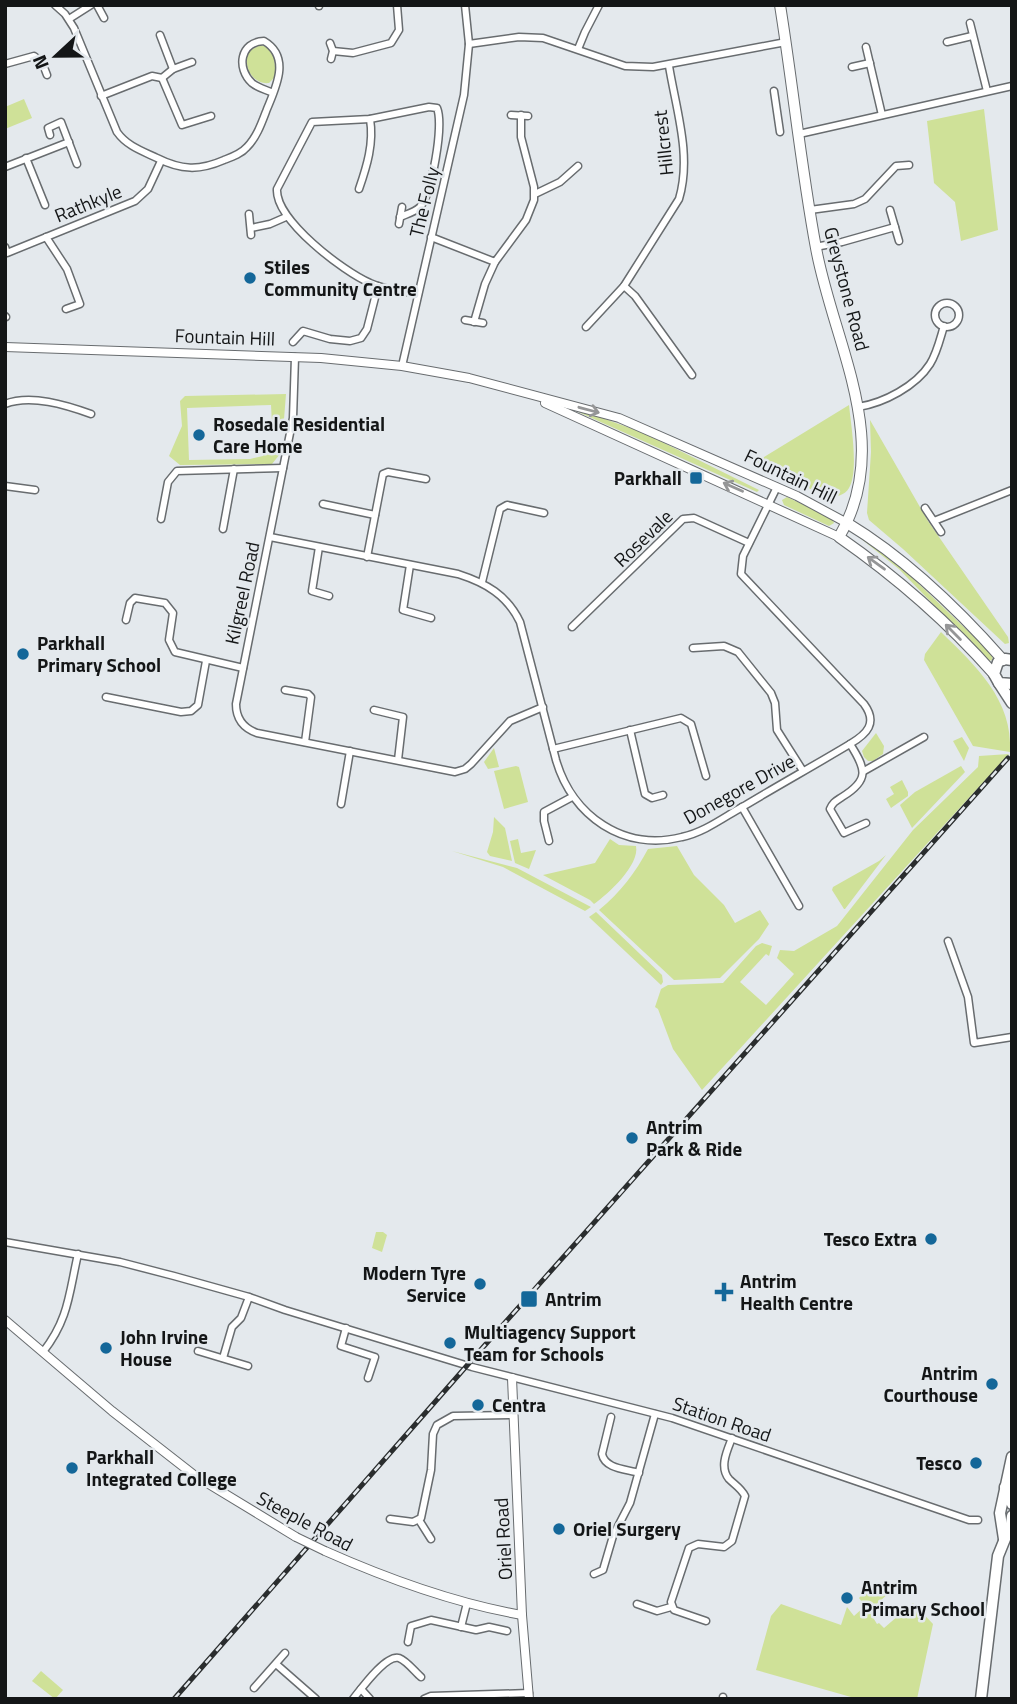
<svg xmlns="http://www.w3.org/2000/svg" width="1017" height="1704" font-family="'Titillium Web',sans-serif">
<rect width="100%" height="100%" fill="#e4e9ed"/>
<g fill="#cfe198">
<path d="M260 45 267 47 274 57 276 76 269 83C252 85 242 65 249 51Z"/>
<path d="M24 99 32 118 5 129V107Z"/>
<path d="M984 109 998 230 961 241 955 202 934 183 927 121Z"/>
<path d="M286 394 283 432H276V424H272L271 405 187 408 189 460 250 459 263 456 264 441H276L280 454 272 464 180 465 169 456 182 426 180 401 185 396Z"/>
<path d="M849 405C851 425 859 471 849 488 845 495 836 497 829 498L756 462Z"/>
<path d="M577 409 644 433 759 490 757 492 576 411Z"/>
<path d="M870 420 928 521 1008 637 1009 643 1005 644 903 549 869 520 867 513 871 452Z"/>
<path d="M787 497 832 518 834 523 829 526 784 505 782 500Z"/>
<path d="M855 534H858L898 564 993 655 992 660 988 661 899 569Z"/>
<path d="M941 632C976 666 1013 700 1010 752L973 746 924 660 925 654Z"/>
<path d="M876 733 884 746 883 754 873 761H868L864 757 862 751Z"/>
<path d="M962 737 969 748 964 761 953 741Z"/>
<path d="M494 748 499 767 488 769 484 762Z"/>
<path d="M1009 754 736 1053 702 1090 673 1049 658 1009 655 1007 661 989 668 985 723 983 756 946 762 943 772 946 769 956 766 954 740 982 766 1005 794 974 777 958 780 950 794 951 837 926 913 830 978 767 979 756Z"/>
<path d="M516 766 519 767 528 802 504 809 494 771Z"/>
<path d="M961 766 965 772 912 828 900 805 915 792Z"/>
<path d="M902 780 908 792V796L891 808 886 799 894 794 890 787Z"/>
<path d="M494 817 505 828 512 861 490 856 487 852 493 832Z"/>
<path d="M518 839 521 853 536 850 529 869 515 863 510 841Z"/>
<path d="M610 839 619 845 636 846C640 865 608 894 594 904L590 900 543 875 595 863Z"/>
<path d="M677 846 694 875 724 905 735 923 760 910 769 924 759 939 720 978 674 980 599 910C621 892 635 873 648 849Z"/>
<path d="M452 851 517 868 591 907 585 911 503 867Z"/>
<path d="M886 855 845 909H844L832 890 833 887 879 861Z"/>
<path d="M596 912 662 975 663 982 661 985 591 919 589 917Z"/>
<path d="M376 1232H383L387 1235 382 1252 372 1248Z"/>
<path d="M874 1582 881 1583 890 1592 869 1611 877 1624 879 1623 884 1628 913 1603 933 1624 917 1699H858L756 1670 771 1616 781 1604 841 1625 847 1607 854 1616 865 1606 859 1598Z"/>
<path d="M41 1671 63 1690 55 1699 32 1681Z"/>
</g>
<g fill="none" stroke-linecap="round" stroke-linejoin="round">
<g stroke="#686c6f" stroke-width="9">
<g id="minor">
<path d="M55 5 65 14 74 28 117 132C127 146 142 151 157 158 181 170 199 171 224 160 232 157 241 154 247 147 257 137 262 122 267 109 276 87 291 57 264 41 240 42 236 68 252 83 258 88 267 90 273 93"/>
<path d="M97 5 104 18"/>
<path d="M319 6V5"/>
<path d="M69 19 91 5"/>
<path d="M970 23 987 91"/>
<path d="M160 35 173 69"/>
<path d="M947 42 972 36"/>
<path d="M330 43 333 51 331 59"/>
<path d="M469 44 519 37 543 38 625 66 653 67 786 42"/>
<path d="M866 47 882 115"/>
<path d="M578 49 585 32 599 5"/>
<path d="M333 51 353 53 391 43 399 30 397 5"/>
<path d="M5 64 34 56 42 62 47 75"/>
<path d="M852 67 870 63"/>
<path d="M162 78 182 125 211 116"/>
<path d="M162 78 173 69 192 62"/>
<path d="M774 91 780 132"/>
<path d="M101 96 152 76 162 78"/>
<path d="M511 115 528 116"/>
<path d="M799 134 1012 86"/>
<path d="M50 135 48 128 61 122 77 164"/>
<path d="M26 158 45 205"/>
<path d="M5 167 69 142"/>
<path d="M359 189C367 166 374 143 370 119"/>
<path d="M535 194 560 182 578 166"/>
<path d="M810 210 854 204 865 199 896 166 909 165"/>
<path d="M890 210 899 241"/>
<path d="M249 214 251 235"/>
<path d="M400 217C407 214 415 212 420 207 432 193 444 125 437 108L429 107 370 119 312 122 277 189C275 220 344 272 370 283 385 290 403 291 418 294"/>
<path d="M399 224 402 207"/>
<path d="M251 228 270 224 286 217"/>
<path d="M46 237 67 269 80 304 66 309"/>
<path d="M431 237 495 262 526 220 534 200V187L521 137V115"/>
<path d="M5 247 7 253 135 201 148 189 161 161"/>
<path d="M815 247 842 242 895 227"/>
<path d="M624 286 635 296 692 375"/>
<circle cx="947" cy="315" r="12"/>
<path d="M5 316 6 317"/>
<path d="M465 320 483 323"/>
<path d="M474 322 485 284 495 262"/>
<path d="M586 327 624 286 679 199C692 156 676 109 669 66"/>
<path d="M293 342 303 331 330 339 350 341 361 338 367 329 378 286"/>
<path d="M295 357 293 418 236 704C236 719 243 728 257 733L455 772 465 769 471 764 510 721 543 707"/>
<path d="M402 366 464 95 469 44 465 5"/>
<path d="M5 404C31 394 66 405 91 414"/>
<path d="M858 407C884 403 916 386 930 364 937 353 940 339 944 326"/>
<path d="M5 486 35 490"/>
<path d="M323 504 375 515"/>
<path d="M925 508 941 532"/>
<path d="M161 519 168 482 177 471 283 468"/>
<path d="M934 521 1012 490"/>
<path d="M223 529 234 469"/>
<path d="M270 537 458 574C486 583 507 595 520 622L556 760C572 816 624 852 682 837 705 832 724 817 744 806 779 785 815 765 850 744 867 734 878 723 864 704L741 574 743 556 777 487"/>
<path d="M319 547 312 591 329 596"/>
<path d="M367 557 383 474 388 472 426 479"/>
<path d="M410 565 403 610 431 618"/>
<path d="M482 582 500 509 507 505 544 513"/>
<path d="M126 620 130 603 135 598 165 603 173 613 169 640 175 652 243 668"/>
<path d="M572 627 683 519 694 518 749 543"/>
<path d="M693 648 724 646 738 652 771 693 775 703 777 730 803 771"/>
<path d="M285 690 308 694 311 697 305 742"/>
<path d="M106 697 181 712 191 711 198 705 206 661"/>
<path d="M374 710 403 717 398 760"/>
<path d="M630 730 645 794 652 798 663 795"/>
<path d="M850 744C866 769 870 780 842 797 836 801 833 802 830 809L844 833 866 823"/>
<path d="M553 749 681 718 691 724 706 776"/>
<path d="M864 771 924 737"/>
<path d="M341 804 350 751"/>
<path d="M742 807 799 906"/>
<path d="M549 841 544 821V812L572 797"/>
<path d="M948 941 968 997 974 1043 1012 1037"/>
<path d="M5 1242 120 1262 174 1276 249 1297 285 1310 472 1367 672 1418 969 1520H978"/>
<path d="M346 1328 341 1346 375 1357 368 1378"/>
<path d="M198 1351 248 1366"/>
<path d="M43 1352C69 1319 69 1293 78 1254"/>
<path d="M223 1358 232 1327 241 1318 249 1297"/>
<path d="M611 1417 602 1454C605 1469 626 1469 639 1473"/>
<path d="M390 1519 413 1522 421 1518 431 1470 433 1434 437 1425 453 1416 512 1415"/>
<path d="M419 1520 431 1539"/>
<path d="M594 1574 603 1570 613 1536 630 1503 655 1414"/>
<path d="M637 1604 657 1611 671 1607"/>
<path d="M706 1621 674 1610 671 1602 689 1548 698 1544 724 1547 732 1541 745 1496C741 1488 735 1485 729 1479 719 1467 727 1451 732 1438"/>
<path d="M461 1627 467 1603"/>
<path d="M408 1642 411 1626 431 1620 476 1630 489 1627 507 1631"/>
<path d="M276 1664 316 1699"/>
<path d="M254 1688 285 1653"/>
<path d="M361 1689 370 1699"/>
<path d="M353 1699C361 1689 386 1654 399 1658 407 1661 415 1672 421 1677"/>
<path d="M424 1699 431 1696 529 1693"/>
<path d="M723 1699V1697"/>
</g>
</g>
<g stroke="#686c6f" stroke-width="10">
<g id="tertiary">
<path d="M5 347 321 358 402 366 469 378 619 418 797 496 847 523"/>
<path d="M545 403 839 537"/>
<path d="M5 1320 112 1411 194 1475 296 1537"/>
<path d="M512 1378 522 1615 529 1699"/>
<path d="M325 1551C388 1579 453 1603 522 1615"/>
</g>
</g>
<g stroke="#686c6f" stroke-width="12">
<g id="secondary">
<path d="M780 5C793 86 801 168 816 248 833 343 895 443 839 537 895 576 948 622 994 674"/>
<path d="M847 523C905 558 958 609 1003 660"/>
</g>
</g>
<g stroke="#686c6f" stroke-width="13">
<g id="primary">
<path d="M1012 660 1005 659 998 662 994 674 999 683 1012 684"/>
<path d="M999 683 1012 703"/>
<path d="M1005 1487 1012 1504"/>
<path d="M1004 1539 1000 1513 1012 1457"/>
<path d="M981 1699 998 1556 1011 1524 1012 1516"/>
</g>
</g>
<use href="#minor" stroke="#fff" stroke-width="6"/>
<use href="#tertiary" stroke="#fff" stroke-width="8"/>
<use href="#secondary" stroke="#fff" stroke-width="10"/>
<use href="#primary" stroke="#fff" stroke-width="10"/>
<g stroke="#2a2d2e" stroke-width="5">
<path id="rail" d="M174 1699 485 1345 1008 758"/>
</g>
<use href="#rail" stroke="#e4e9ed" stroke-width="2.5" stroke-dasharray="8" stroke-linecap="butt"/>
<g stroke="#686c6f" stroke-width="10" stroke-linecap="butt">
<path id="tertiary-bridge" d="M296 1537 325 1551"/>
</g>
<use href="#tertiary-bridge" stroke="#fff" stroke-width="8"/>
</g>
<defs><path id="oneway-shaft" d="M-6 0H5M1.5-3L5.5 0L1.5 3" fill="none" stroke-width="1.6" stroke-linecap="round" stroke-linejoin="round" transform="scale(1.75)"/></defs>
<g stroke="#959697">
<use href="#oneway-shaft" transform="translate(589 410) rotate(15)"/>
<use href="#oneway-shaft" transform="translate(733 487) rotate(-156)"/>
<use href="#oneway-shaft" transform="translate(876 563) rotate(-144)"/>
<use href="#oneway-shaft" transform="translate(953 632) rotate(-135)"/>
</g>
<g fill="#146799" stroke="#e4e9ed" stroke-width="2.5">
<circle cx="250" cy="278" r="7"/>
<circle cx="199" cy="435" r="7"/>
<rect x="689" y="471" width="14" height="14" rx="3.5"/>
<circle cx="23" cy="654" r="7"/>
<circle cx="632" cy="1138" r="7"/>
<circle cx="931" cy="1239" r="7"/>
<circle cx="480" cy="1284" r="7"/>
<path d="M720.5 1281.5h7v7h7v7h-7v7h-7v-7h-7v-7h7z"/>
<rect x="520" y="1290" width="18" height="18" rx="3.5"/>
<circle cx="450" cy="1343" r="7"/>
<circle cx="106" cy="1348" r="7"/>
<circle cx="992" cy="1384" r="7"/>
<circle cx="478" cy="1405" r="7"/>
<circle cx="976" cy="1463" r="7"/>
<circle cx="72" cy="1468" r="7"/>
<circle cx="559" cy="1529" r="7"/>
<circle cx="847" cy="1598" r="7"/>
</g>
<g text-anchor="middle" stroke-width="5" stroke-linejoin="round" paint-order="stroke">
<g font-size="19" fill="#141617" stroke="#e4e9ed">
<text transform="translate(663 143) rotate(-96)" y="7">Hillcrest</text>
<text transform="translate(424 202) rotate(-76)" y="7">The Folly</text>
<text transform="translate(88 203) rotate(-22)" y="7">Rathkyle</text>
<text transform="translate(847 289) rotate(75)" y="7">Greystone Road</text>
<text transform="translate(225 337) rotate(2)" y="7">Fountain Hill</text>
<text transform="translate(791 476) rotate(26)" y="7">Fountain Hill</text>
<text transform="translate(643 538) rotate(-44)" y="7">Rosevale</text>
<text transform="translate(242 593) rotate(-78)" y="7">Kilgreel Road</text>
<text transform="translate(739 789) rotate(-29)" y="7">Donegore Drive</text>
<text transform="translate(722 1419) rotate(19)" y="7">Station Road</text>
<text transform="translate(305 1521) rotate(28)" y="7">Steeple Road</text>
<text transform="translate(503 1539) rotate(-93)" y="7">Oriel Road</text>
</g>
<g font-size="19" font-weight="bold" fill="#141617" stroke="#e4e9ed" text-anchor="start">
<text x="264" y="274">Stiles<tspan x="264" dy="22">Community Centre</tspan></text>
<text x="213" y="431">Rosedale Residential<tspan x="213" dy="22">Care Home</tspan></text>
<text x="682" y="485" text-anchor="end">Parkhall</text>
<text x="37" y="650">Parkhall<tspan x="37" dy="22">Primary School</tspan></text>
<text x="646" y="1134">Antrim<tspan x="646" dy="22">Park &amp; Ride</tspan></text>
<text x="917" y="1246" text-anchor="end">Tesco Extra</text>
<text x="466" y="1280" text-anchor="end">Modern Tyre<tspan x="466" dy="22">Service</tspan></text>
<text x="740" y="1288">Antrim<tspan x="740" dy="22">Health Centre</tspan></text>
<text x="545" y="1306">Antrim</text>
<text x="464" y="1339">Multiagency Support<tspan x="464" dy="22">Team for Schools</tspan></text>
<text x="120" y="1344">John Irvine<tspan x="120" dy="22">House</tspan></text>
<text x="978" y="1380" text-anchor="end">Antrim<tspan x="978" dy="22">Courthouse</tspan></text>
<text x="492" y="1412">Centra</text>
<text x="86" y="1464">Parkhall<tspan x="86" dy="22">Integrated College</tspan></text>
<text x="962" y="1470" text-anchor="end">Tesco</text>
<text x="573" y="1536">Oriel Surgery</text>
<text x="861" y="1594">Antrim<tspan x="861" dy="22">Primary School</tspan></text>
</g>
</g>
<rect width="1017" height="1704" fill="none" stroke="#141617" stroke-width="14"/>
<g transform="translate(56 56) rotate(248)" stroke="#e4e9ed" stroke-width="5" paint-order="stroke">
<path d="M0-5L12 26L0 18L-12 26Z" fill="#141617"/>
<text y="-10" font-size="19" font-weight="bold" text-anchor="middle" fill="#141617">N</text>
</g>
</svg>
